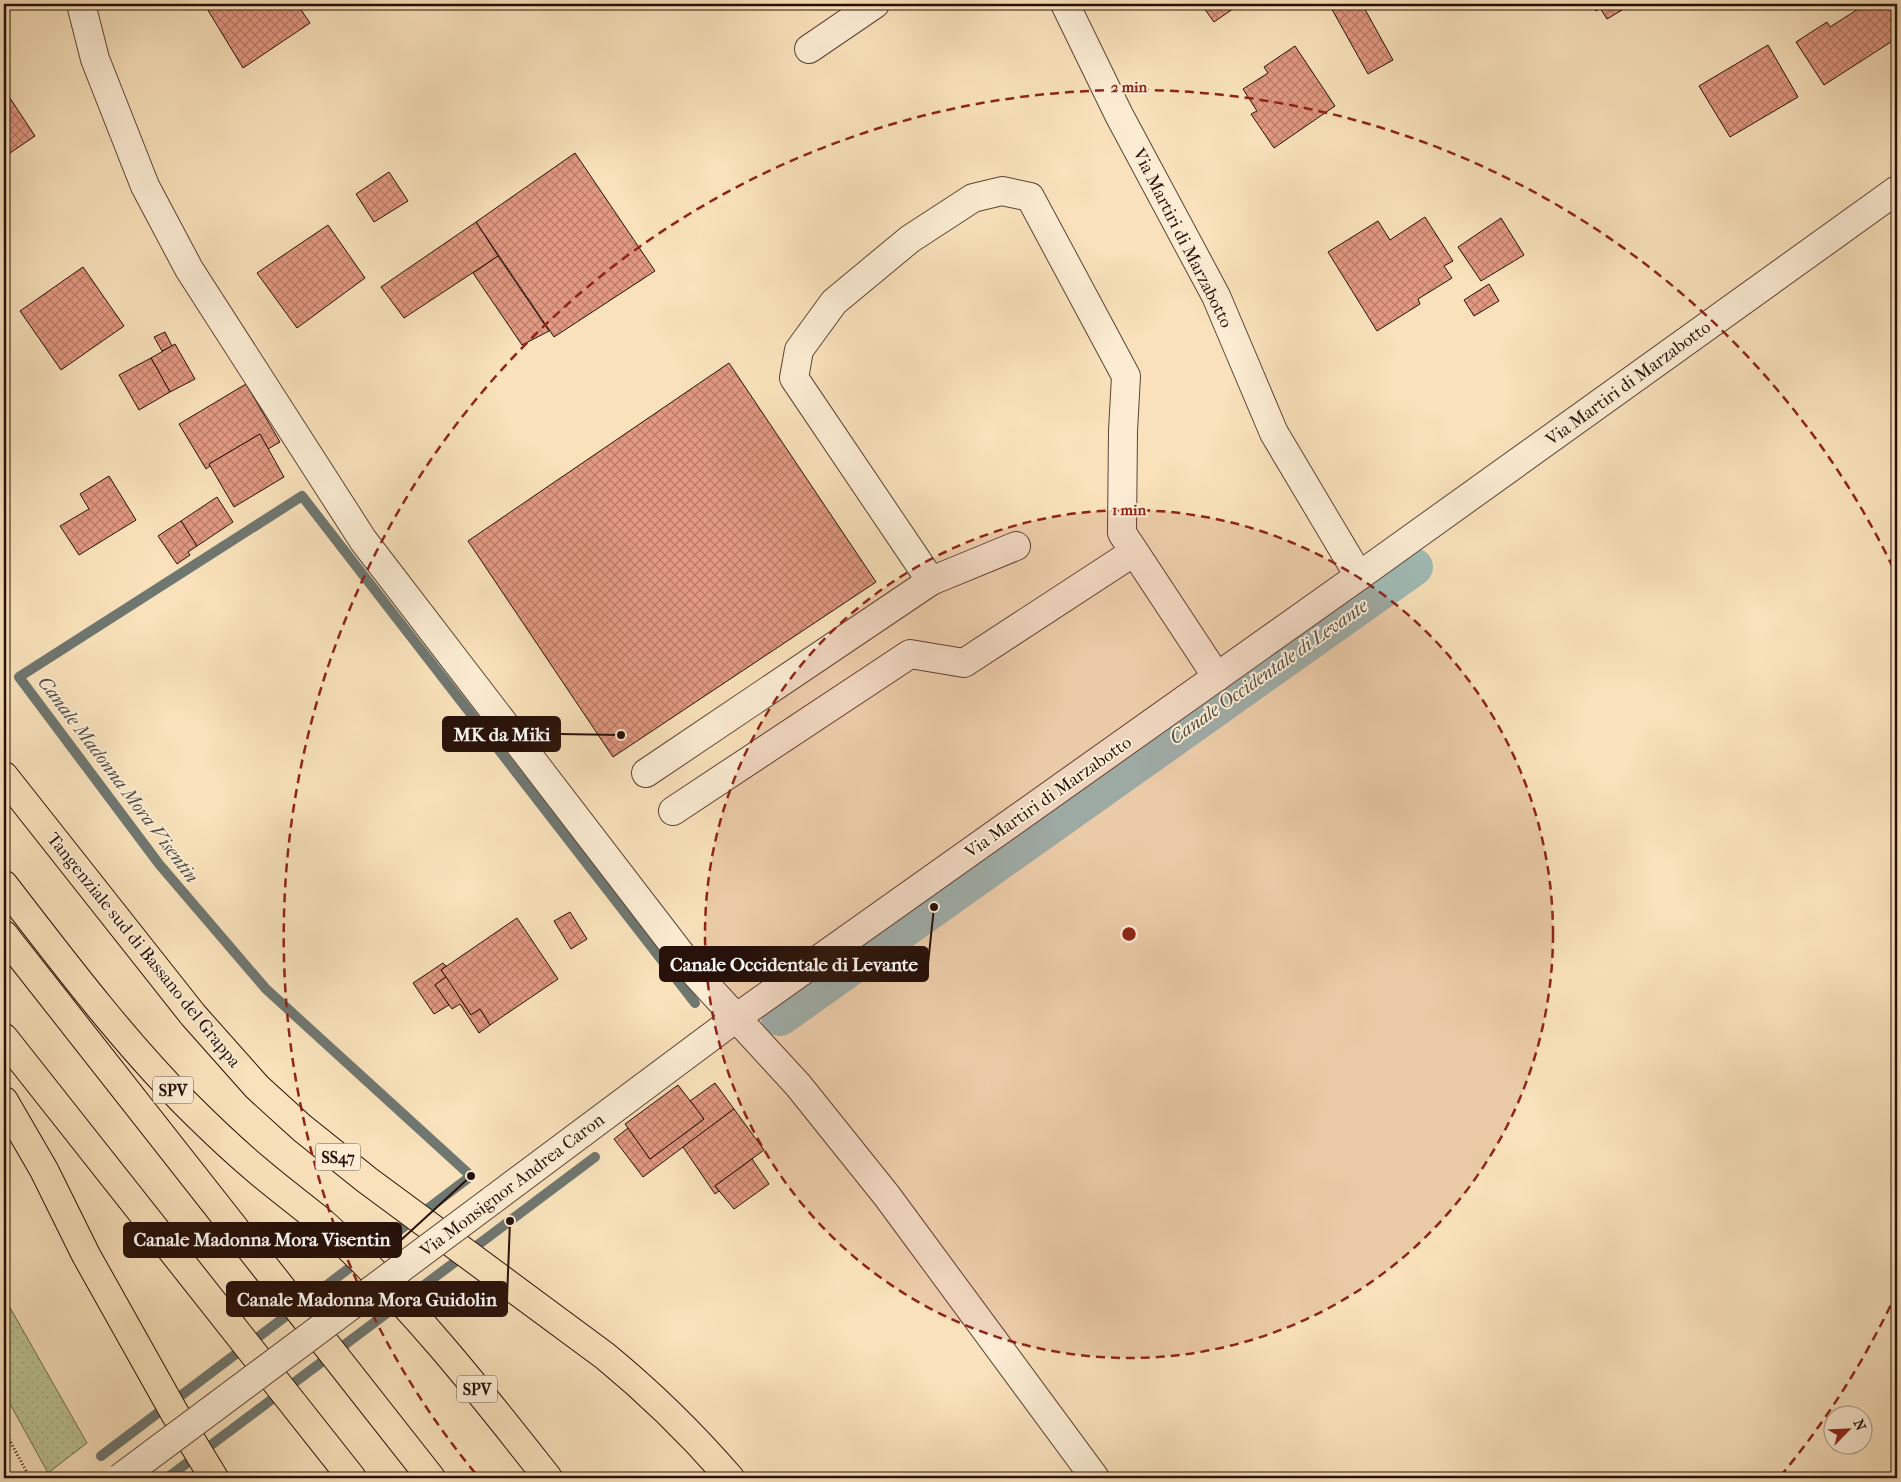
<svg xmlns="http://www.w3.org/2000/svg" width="1901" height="1482" font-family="'IM FELL French Canon',serif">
<defs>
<pattern id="grass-dots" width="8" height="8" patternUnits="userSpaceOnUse" patternTransform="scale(1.25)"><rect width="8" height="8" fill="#bbc492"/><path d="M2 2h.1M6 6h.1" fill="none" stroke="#a1a77c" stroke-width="1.8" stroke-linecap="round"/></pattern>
<pattern id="building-cross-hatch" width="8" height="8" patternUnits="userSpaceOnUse" patternTransform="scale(1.25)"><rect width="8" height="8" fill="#e39982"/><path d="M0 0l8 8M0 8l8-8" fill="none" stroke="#b87b68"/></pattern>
</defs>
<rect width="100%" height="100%" fill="#f9e2bb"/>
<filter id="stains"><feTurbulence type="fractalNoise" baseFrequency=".004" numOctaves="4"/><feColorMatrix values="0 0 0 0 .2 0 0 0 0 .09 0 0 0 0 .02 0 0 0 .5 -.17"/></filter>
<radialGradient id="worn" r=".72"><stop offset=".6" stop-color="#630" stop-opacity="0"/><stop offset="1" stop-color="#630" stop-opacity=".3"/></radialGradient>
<path fill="url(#grass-dots)" stroke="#706a4d" d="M4 1297 87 1443 48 1473 4 1393Z"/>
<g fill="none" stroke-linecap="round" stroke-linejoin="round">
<g stroke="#6f7771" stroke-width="10">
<path d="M101 1456 471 1176 266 989 159 864 19 677 302 496 695 1003"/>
<path d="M167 1478 595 1157"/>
</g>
<path stroke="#a0bcb7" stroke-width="38" d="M780 1017 1414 567"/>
</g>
<g fill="url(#building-cross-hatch)" stroke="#261008">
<path d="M210 4H297L310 23 243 68 206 7Z"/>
<path d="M1201 4H1240L1214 22Z"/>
<path d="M1329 4H1362L1393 60 1368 74Z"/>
<path d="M1592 4H1607L1596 11Z"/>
<path d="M1607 4H1632L1607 19 1600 8Z"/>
<path d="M1866 4H1897V38L1824 85 1796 42 1827 22 1830 27Z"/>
<path d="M1768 45 1798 97 1730 137 1699 86Z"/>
<path d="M1295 46 1335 106 1274 148 1251 114 1257 111 1243 89 1268 73 1264 67Z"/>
<path d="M4 89 35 136 4 157Z"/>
<path d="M575 153 655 271 554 337 476 222Z"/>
<path d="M389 172 408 201 374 222 356 194Z"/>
<path d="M1425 217 1453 261 1444 266 1452 278 1418 299 1420 304 1377 331 1328 252 1378 221 1390 240Z"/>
<path d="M1501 218 1524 255 1481 281 1458 247Z"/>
<path d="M476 222 498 256 404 318 381 287Z"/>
<path d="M328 225 365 278 297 328 257 273Z"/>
<path d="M498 256 549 331 522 345 473 273Z"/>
<path d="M83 267 124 326 61 370 20 311Z"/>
<path d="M1489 284 1499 301 1474 316 1464 300Z"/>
<path d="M165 332 172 346 162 351 154 337Z"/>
<path d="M175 344 195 379 170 392 151 358Z"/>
<path d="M151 358 170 392 139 410 119 375Z"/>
<path d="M729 363 876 582 613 757 468 541Z"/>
<path d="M246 384 280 442 268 449 260 434 209 464 210 466 206 469 179 424Z"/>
<path d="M260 434 284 477 234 507 209 464Z"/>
<path d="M109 476 136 520 79 555 60 526 89 509 80 494Z"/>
<path d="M217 497 233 522 197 546 181 521Z"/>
<path d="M181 521 197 546 188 552 190 555 177 564 158 536Z"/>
<path d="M570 912 587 939 571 949 554 921Z"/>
<path d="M517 918 558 979 490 1025 480 1009 471 1015 441 970Z"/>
<path d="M443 963 446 966 441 970 446 977 435 985 449 1005 434 1014 413 983Z"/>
<path d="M446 977 471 1015 480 1009 490 1025 479 1033 460 1004 452 1009 435 985Z"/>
<path d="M715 1083 734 1109 643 1177 614 1139 628 1128 650 1159 704 1119 690 1101Z"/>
<path d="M678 1085 704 1119 650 1159 625 1124Z"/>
<path d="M734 1109 764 1150 715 1186 719 1191 715 1194 683 1147Z"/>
<path d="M752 1159 769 1184 734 1209 715 1186Z"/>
</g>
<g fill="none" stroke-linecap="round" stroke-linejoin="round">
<g stroke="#5b4435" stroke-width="30">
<g id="minor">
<path d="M81 4 95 59 145 186 189 269 363 540 696 974 798 1085 887 1196 1095 1478"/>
<path d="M1065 4 1119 115 1216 296 1274 433 1359 576"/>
<path d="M809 49 875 4"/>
<path d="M1016 546 931 581 794 378 799 350 834 302 910 239 973 198 1002 191 1030 197 1126 376 1123 431 1122 533 1217 677"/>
<path d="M646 773 931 581"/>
<path d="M673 811 910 654 964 663 1134 552"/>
<path d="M491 1201 736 1018 1359 576 1897 190"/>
</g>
</g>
<g stroke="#261008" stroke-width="30">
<g id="highway">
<path d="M4 776 193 1015 257 1087 302 1128 367 1180 605 1356C650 1393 692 1434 730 1478"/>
<path d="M4 885C62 960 119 1036 185 1103 208 1126 232 1149 257 1170 278 1188 301 1205 323 1223 407 1299 479 1390 548 1478"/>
<path d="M4 935 431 1478"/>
<path d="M4 1038 352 1478"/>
<path d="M4 1101 44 1170 86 1255 174 1412 214 1478"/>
</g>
</g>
<path stroke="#261008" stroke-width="3" stroke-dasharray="1 2.5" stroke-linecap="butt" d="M4 1430 30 1478"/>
<use href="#minor" stroke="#fbecd3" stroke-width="28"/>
<use href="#highway" stroke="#f9e2bb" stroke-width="28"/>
<g stroke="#5b4435" stroke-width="30" stroke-linecap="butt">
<path id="minor-bridge" d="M120 1478 491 1201"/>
</g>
<use href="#minor-bridge" stroke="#fbecd3" stroke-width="28"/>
</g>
<circle cx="1129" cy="934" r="424" fill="#8f2418" fill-opacity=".12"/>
<g fill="none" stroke="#8f2418" stroke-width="2.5" stroke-dasharray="9 6">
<circle cx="1129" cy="934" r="424"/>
<path d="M1897 1292A847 847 0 0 1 1783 1473M475 1473A847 847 0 1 1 1897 576"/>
</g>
<g text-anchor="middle" stroke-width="4" stroke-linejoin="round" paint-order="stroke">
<g fill="#fbecd3" stroke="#665245" stroke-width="1">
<rect x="153" y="1076.5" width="40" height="27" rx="4"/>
<rect x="315.5" y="1143.5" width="45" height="27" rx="4"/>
<rect x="457" y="1375.5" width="40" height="27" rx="4"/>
</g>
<g font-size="16" font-weight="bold" fill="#261008">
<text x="173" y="1096">SPV</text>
<text x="338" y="1163">SS47</text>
<text x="477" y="1395">SPV</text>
</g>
<g font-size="18" fill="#261008" stroke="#fbecd3">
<text transform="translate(1183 238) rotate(63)" y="6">Via Martiri di Marzabotto</text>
<text transform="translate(1628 383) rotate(-36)" y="6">Via Martiri di Marzabotto</text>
<text transform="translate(1048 797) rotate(-35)" y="6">Via Martiri di Marzabotto</text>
<text transform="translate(144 950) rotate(51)" y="6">Tangenziale sud di Bassano del Grappa</text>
<text transform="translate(512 1185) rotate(-37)" y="6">Via Monsignor Andrea Caron</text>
</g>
<g font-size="19" font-style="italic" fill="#514c45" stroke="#fbecd3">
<text transform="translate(1268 671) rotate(-35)" y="7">Canale Occidentale di Levante</text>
<text transform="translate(119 779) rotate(53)" y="7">Canale Madonna Mora Visentin</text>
</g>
</g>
<circle cx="1129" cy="934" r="8" fill="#8f2418" stroke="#fbecd3" stroke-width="2.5"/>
<g font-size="15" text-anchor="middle" font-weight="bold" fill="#8f2418" stroke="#fbecd3" stroke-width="4" stroke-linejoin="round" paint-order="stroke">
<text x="1129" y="92">2 min</text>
<text x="1129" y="515">1 min</text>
</g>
<path fill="none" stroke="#261008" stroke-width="2" d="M621 735L560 734M934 907L928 964M471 1176L401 1240M510 1221L507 1299"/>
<g fill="#261008" stroke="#fbecd3" stroke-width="2">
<circle cx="621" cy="735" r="5"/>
<circle cx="934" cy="907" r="5"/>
<circle cx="471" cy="1176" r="5"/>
<circle cx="510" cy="1221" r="5"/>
</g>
<g fill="#261008" stroke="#261008" stroke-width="2">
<rect x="443" y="717" width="117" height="34" rx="5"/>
<rect x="660" y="947" width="268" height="34" rx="5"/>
<rect x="124" y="1223" width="277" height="34" rx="5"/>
<rect x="227" y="1282" width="280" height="34" rx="5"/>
</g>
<g font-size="19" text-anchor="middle" font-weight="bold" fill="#fff">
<text x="502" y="741">MK da Miki</text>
<text x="794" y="971">Canale Occidentale di Levante</text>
<text x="262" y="1246">Canale Madonna Mora Visentin</text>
<text x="367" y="1306">Canale Madonna Mora Guidolin</text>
</g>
<rect width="1901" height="1482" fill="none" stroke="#f9e2bb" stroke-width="20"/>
<rect x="5" y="5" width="1891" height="1472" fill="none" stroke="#261008" stroke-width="2.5"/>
<rect x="10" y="10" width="1881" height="1462" fill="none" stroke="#261008"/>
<g transform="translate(1848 1430) rotate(66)"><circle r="24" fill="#fbecd3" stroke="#a69482"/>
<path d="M0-4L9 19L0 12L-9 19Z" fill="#8f2418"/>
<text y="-8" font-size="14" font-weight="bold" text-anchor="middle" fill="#261008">N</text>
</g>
<rect width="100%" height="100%" filter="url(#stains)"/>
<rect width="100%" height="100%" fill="url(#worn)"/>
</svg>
